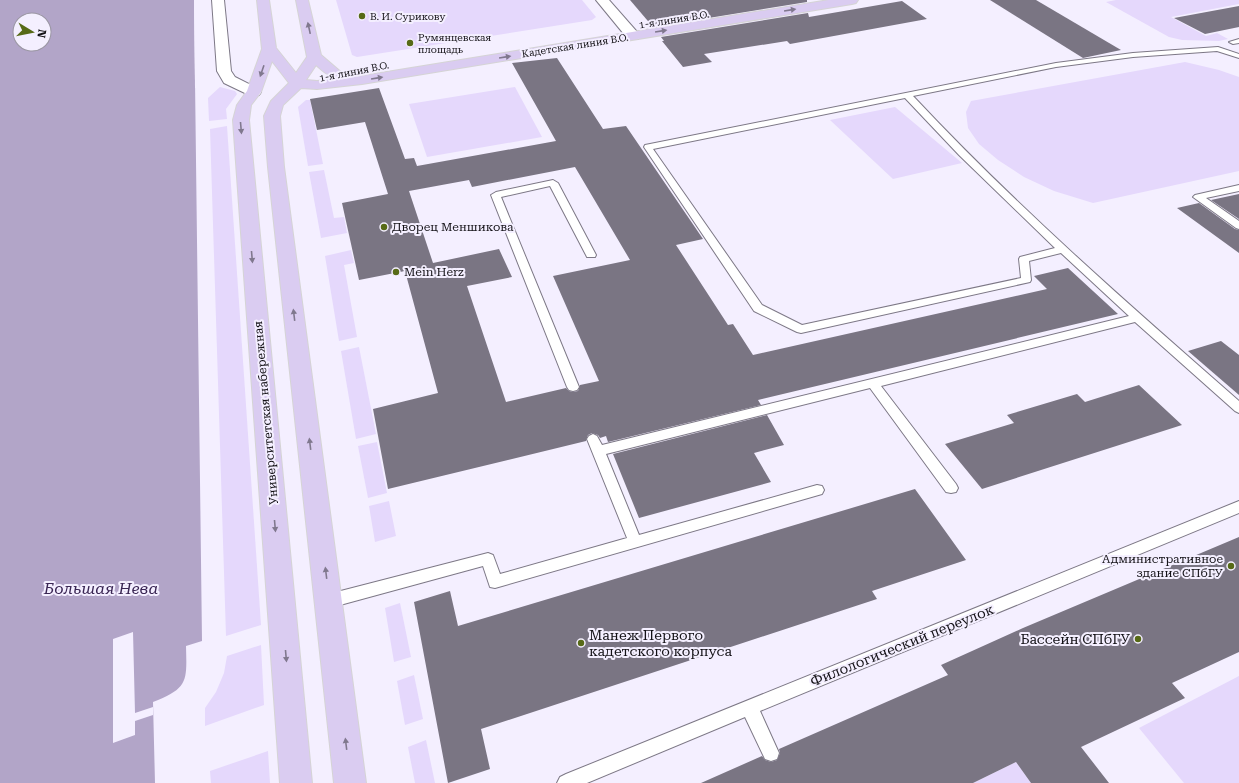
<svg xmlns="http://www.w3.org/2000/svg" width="1239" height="783" font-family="'Roboto Serif',serif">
<rect width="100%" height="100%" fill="#f4efff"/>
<g fill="#e5d8fc">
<path d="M336 0H582L596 17 592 20 357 57 352 55Z"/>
<path d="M1116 0H1239V4L1171 17 1206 36 1217 33 1228 39 1219 41 1182 40 1169 37 1106 2Z"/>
<path d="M1185 62 1219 70 1239 77V171L1093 203 1054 191 1024 177 998 160 979 144 968 128 966 112 971 101Z"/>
<path d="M220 87 235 91 237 94 226 109 227 119 209 121 208 98Z"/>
<path d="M515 87 542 137 427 157 409 104Z"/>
<path d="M306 100H310L323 164 308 166 298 107Z"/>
<path d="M895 107 962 163 893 179 830 120Z"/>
<path d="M227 126 261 625 226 636 210 129Z"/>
<path d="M324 170 334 218 344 217 347 233 321 238 309 172Z"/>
<path d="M351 250 354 263 344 265 357 337 339 341 325 256Z"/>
<path d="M359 347 376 434 356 439 341 351Z"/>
<path d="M377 442 387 493 368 498 358 446Z"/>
<path d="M389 501 396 536 375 542 369 506Z"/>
<path d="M400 603 411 657 394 662 385 608Z"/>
<path d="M261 645 264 705 205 726V708L216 692 224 673 227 656Z"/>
<path d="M414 675 423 719 405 725 397 681Z"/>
<path d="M1239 676V783H1184L1139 728Z"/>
<path d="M426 740 435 783H415L408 747Z"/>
<path d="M268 751 270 783H211L210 771Z"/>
<path d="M1016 762 1031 783H973Z"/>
</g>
<path fill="#b2a5c8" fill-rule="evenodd" d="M0 0H194L202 641 186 646C187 682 188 688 153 702L155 783H0ZM20 20H44V44H20Z"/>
<g fill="#f4efff">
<path d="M194 0H196L197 88H195Z"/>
<path d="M133 632 135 713 153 707V715L135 721V735L113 743V639Z"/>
</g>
<g fill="#7a7583" fill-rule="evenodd">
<path d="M630 0H807V2L653 27Z"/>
<path d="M990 0H1036L1121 50 1083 58Z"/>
<path d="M902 1 927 19 790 44 787 41 704 54 712 62 683 67 662 41H664L661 37 808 13 809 17Z"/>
<path d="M1239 6V27L1205 34 1174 18Z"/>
<path d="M557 58 603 129 626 126 703 239 676 245 728 325 733 324 753 355 1047 289 1034 276 1068 268 1118 314 758 400 761 405 608 442 606 436 600 438 598 435 592 433 588 435 586 441 388 489 373 409 438 393 405 271 359 280 342 203 388 194 365 122 317 130 310 99 379 88 405 159 414 158 417 166 556 141 512 63ZM575 167 630 260 553 276 599 381 580 385 578 391 573 392 569 391 566 388 506 402 467 286 512 277 499 249 433 263 409 191 469 180 472 187Z"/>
<path d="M1239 194V219L1211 200Z"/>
<path d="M1199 203 1235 229 1239 230V253L1177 208Z"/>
<path d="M1221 341 1239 355V395L1188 351Z"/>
<path d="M1139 385 1182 425 982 489 945 444 1014 423 1007 415 1077 394 1085 402Z"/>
<path d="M767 415 784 445 754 453 771 482 639 518 613 454Z"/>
<path d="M915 489 966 560 872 591 877 599 481 729 490 769 448 783 414 602 450 591 458 626Z"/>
<path d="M1239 537V652L1172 683 1185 698 1081 747 1109 783H1031L1016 762 973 783H701L762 756 765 760 771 762 777 760 780 753 779 749 948 675 941 665 1023 628Z"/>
</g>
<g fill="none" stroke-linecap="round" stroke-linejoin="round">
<g stroke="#7d7886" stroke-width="2">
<g id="lane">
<path d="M1239 39V43L1233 44 1229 42Z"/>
<path d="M1218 47 1239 54V58L1217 51 1133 57 1056 67 913 96C1015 205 1127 303 1239 401V413L1235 411 1135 322 881 386 956 484 958 488 956 492 951 493 946 492 870 388 606 454 639 535 817 485 822 486 824 490 822 494 495 588 490 587 483 566 329 608 324 606 322 601 324 596 329 594 488 553 493 555 500 574 627 538 587 439 589 436 593 434 597 436 602 445 1129 316 1061 253 1029 261 1031 280 1030 282 801 333 797 332 754 311 644 147 645 145 1056 63 1133 53ZM905 98 959 155 1055 248 1020 257 1019 259 1021 278 802 325 762 305 653 149Z"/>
<path d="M553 180 558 183 596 255 595 257H587L586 255 550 186 501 197 579 387 577 390 573 391 569 390 567 387 491 195 496 192Z"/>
<path d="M1239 185V191L1206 198 1239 221V229L1236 228 1193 197 1195 195Z"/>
<path d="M1239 501V513L760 711 779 753 777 759 771 761 765 759 745 717 587 783H557L560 777 566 774Z"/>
</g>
</g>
<g stroke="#7d7886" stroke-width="2">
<g id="street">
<path d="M212 0H224L231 71 235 77 259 89 261 92 259 95 254 96 249 95 224 83 217 71Z"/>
<path d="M596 0H609L638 33 640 36 638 39H628Z"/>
</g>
</g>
<g stroke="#d5d4d5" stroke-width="2">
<path id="primary" d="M257 0H269L276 48 296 73 307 57 296 0H308L321 55 342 73 340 76C330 79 323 71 316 65L306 80 317 81 362 76 829 0H858L856 3 852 4 362 84 317 89 301 88 283 105 280 116 284 167 366 783H334L268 167 264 116 271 101 289 83 272 61 261 92 251 105 249 120 312 783H280L233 120 237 105 247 91 262 49Z"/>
</g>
<use href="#lane" fill="#fff" fill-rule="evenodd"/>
<use href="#street" fill="#fff" fill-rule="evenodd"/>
<use href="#primary" fill="#daccf1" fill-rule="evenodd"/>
</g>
<defs><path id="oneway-solid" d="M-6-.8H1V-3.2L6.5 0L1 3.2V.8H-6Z"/></defs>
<g fill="#80788e">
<use href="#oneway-solid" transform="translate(790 10) rotate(-9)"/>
<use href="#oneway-solid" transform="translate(309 28) rotate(-102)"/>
<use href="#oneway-solid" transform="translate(661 31) rotate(-9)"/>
<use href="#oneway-solid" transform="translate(505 57) rotate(-9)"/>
<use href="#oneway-solid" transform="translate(262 71) rotate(109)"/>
<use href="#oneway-solid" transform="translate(377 78) rotate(-9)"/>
<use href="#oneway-solid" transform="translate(241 128) rotate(85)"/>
<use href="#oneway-solid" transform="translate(252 257) rotate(85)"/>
<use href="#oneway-solid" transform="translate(294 315) rotate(-97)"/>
<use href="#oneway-solid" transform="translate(310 444) rotate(-97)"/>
<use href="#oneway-solid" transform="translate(275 526) rotate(85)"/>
<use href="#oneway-solid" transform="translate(326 573) rotate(-97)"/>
<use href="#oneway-solid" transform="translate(286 656) rotate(85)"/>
<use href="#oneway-solid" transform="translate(346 744) rotate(-97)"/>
</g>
<g fill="#576a17" stroke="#f4efff" stroke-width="1.5">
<circle cx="362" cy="16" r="4"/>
<circle cx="410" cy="43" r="4"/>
<circle cx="384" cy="227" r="4"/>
<circle cx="396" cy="272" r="4"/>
<circle cx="1231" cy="566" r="4"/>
<circle cx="1138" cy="639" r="4"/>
<circle cx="581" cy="643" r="4"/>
</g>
<g text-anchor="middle" stroke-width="4" stroke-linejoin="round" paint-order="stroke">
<g font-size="10" fill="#131116" stroke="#f4efff" text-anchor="start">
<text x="370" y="20">В. И. Сурикову</text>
<text x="418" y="41">Румянцевская<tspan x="418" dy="12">площадь</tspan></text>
</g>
<g font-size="10" fill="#131116" stroke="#f4efff">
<text transform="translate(674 19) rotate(-9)" y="4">1-я линия В.О.</text>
<text transform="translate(575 45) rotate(-9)" y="4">Кадетская линия В.О.</text>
<text transform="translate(354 71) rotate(-11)" y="4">1-я линия В.О.</text>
</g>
<g font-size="12" fill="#131116" stroke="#f4efff" text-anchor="start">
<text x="392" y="231">Дворец Меншикова</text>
<text x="404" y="276">Mein Herz</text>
<text x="1223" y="563" text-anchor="end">Административное<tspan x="1223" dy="14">здание СПбГУ</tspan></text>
</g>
<g font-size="12" fill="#131116" stroke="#f4efff">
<text transform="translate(266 413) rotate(-95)" y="4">Университетская набережная</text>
</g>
<g font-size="14" fill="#131116" stroke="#f4efff" text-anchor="start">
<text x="589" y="640">Манеж Первого<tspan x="589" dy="16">кадетского корпуса</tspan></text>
<text x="1130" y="644" text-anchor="end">Бассейн СПбГУ</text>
</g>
<g font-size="14" fill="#131116" stroke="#f4efff">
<text transform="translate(902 645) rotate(-22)" y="5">Филологический переулок</text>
</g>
<g font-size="16" font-style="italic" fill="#392553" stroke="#f4efff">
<text x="101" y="594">Большая Нева</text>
</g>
</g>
<g transform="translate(32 32) rotate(100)"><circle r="19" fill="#f4efff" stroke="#9a96a2"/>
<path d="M0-3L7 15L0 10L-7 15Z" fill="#576a17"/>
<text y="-6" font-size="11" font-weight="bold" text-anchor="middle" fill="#131116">N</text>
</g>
</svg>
